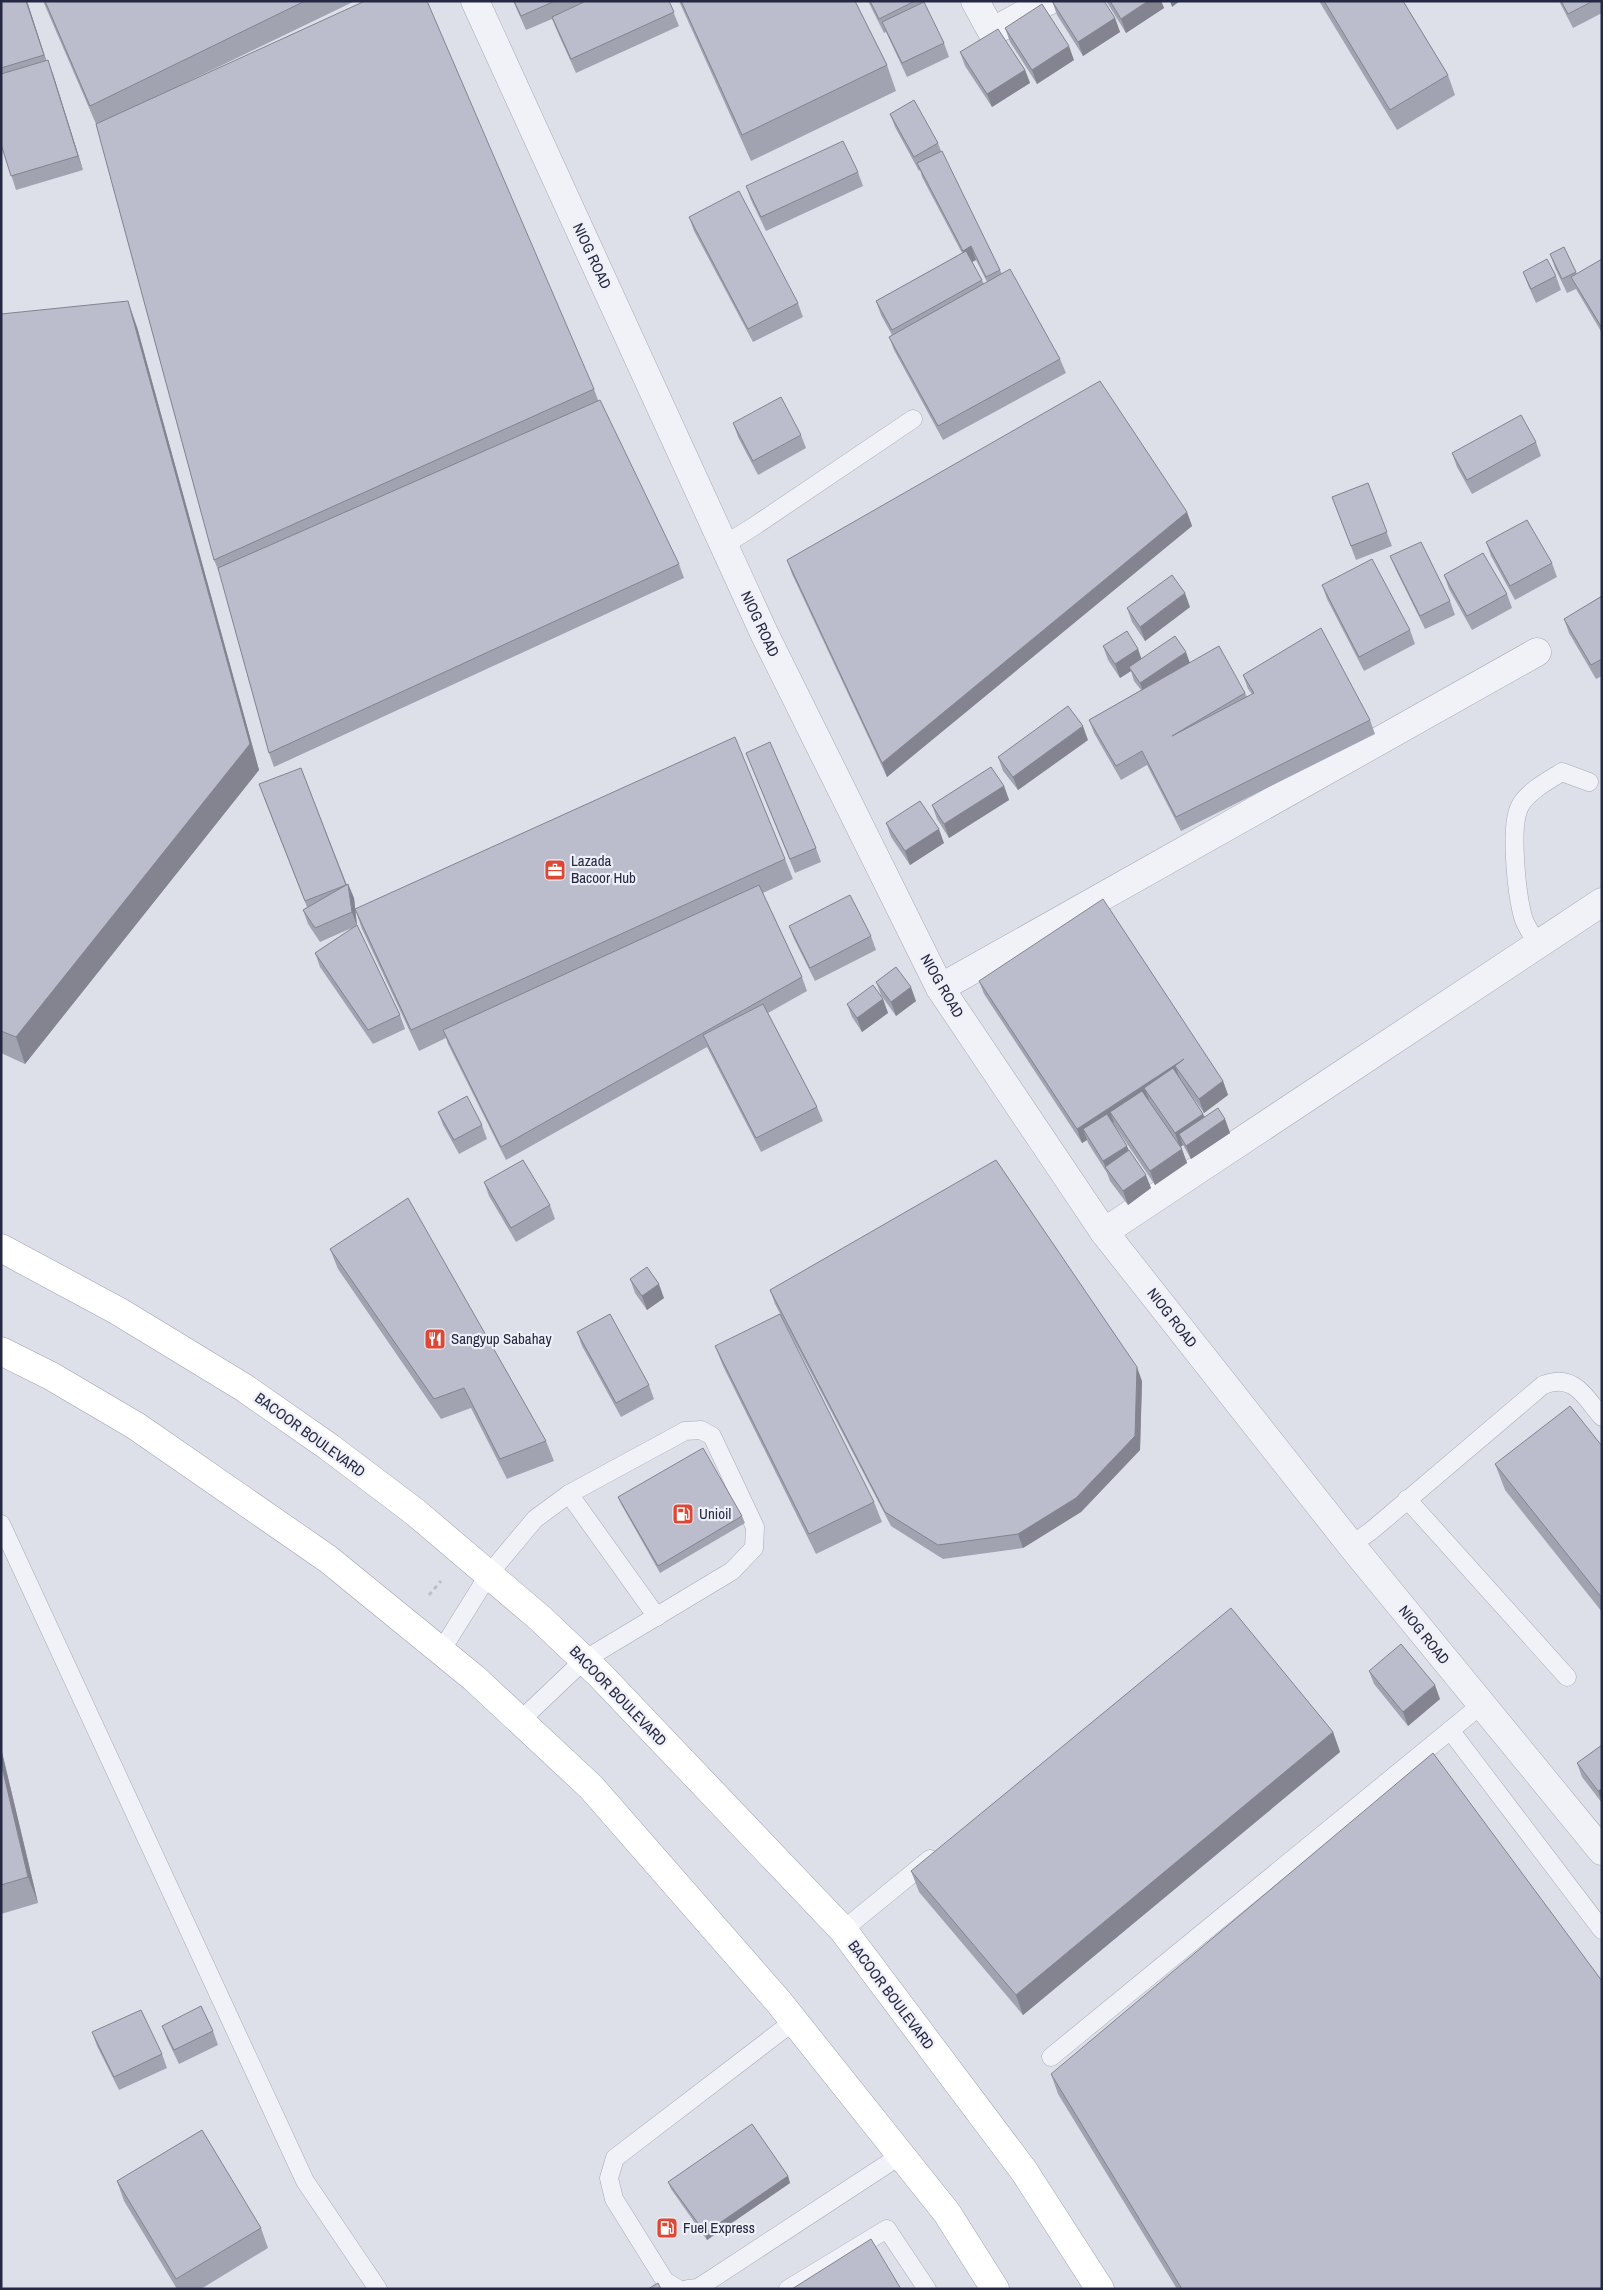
<svg xmlns="http://www.w3.org/2000/svg" width="1603" height="2290" font-family="'Archivo Narrow',sans-serif">
<rect width="100%" height="100%" fill="#dee0e9"/>
<g fill="none" stroke-linecap="round" stroke-linejoin="round">
<g stroke="#a6a9b7" stroke-width="19">
<g id="service">
<path d="M724 545 753 527 913 419"/>
<path d="M1538 945C1533 936 1526 927 1523 917 1517 895 1509 826 1520 806 1527 792 1549 780 1562 772L1589 782"/>
<path d="M569 1494 657 1617"/>
<path d="M1407 1499 1567 1677"/>
<path d="M1 1524 305 2181 378 2289"/>
<path d="M1351 1545 1371 1531 1543 1385C1574 1373 1584 1396 1602 1417"/>
<path d="M441 1651 489 1574 535 1519 569 1494 685 1431 701 1430 712 1436 755 1527 754 1548 732 1571 584 1660 520 1721"/>
<path d="M1450 1730 1602 1930"/>
<path d="M843 1930 930 1859"/>
<path d="M1051 2057 1481 1705"/>
<path d="M678 2289 665 2281 614 2199 609 2178 615 2158 794 2021"/>
<path d="M688 2289 698 2288 901 2155"/>
<path d="M788 2289 887 2229 927 2289"/>
</g>
</g>
<g stroke="#a6a9b7" stroke-width="29">
<g id="minor">
<path d="M975 1 992 32 1048 1"/>
<path d="M940 988 1537 652"/>
<path d="M1104 1232 1602 902"/>
</g>
</g>
<g stroke="#a6a9b7" stroke-width="29">
<path id="tertiary" d="M475 1 764 633 940 988 1104 1232 1351 1545 1602 1851"/>
</g>
<g stroke="#9ca0b6" stroke-width="29">
<g id="primary">
<path d="M1 1248 118 1311 243 1387 329 1447 415 1512 541 1619 600 1675 843 1930 1024 2171 1100 2289"/>
<path d="M1 1351 51 1376 136 1426 328 1559 474 1678 591 1787 778 2001 947 2213 995 2289"/>
</g>
</g>
<path stroke="#bcbdc8" stroke-width="3" stroke-dasharray="4 4" stroke-linecap="butt" d="M429 1595 441 1581"/>
<use href="#service" stroke="#f1f2f7" stroke-width="18"/>
<use href="#minor" stroke="#f1f2f7" stroke-width="28"/>
<use href="#tertiary" stroke="#f1f2f7" stroke-width="28"/>
<use href="#primary" stroke="#fff" stroke-width="28"/>
</g>
<g fill="#a1a3b0" fill-rule="evenodd">
<path d="M1 1H27L46 60 53 74 83 170 16 190 1 144Z"/>
<path d="M43 1H355L183 84 594 389 598 400 679 564 684 578 274 767 269 753 220 574 214 560 96 124Z"/>
<path d="M513 1H669L679 26 576 73 557 31 552 19 526 30Z"/>
<path d="M679 1H855L887 65 896 91 751 161Z"/>
<path d="M868 1H921L944 43 949 57 907 77 886 32 884 33Z"/>
<path d="M1052 1 1115 18 1120 32 1083 56 1057 15Z"/>
<path d="M1106 1H1161L1164 8 1126 33Z"/>
<path d="M1319 1H1403L1448 75 1455 95 1397 130Z"/>
<path d="M1559 1H1602V13L1573 28Z"/>
<path d="M1005 28 1074 60 1037 84 1010 42Z"/>
<path d="M960 52 1025 70 1030 83 992 107 965 66Z"/>
<path d="M890 114 938 143 941 151 1002 274 1060 359 1066 373 943 440 894 350 889 337 892 335 881 315 876 301 962 253 922 177 920 170 919 171 895 127ZM976 260 987 282 984 284 982 280 972 262Z"/>
<path d="M858 172 863 186 766 231 751 200 746 186Z"/>
<path d="M689 217 798 303 803 317 753 342 694 231Z"/>
<path d="M1564 247 1577 274 1602 259V333L1576 289 1567 293 1555 268 1550 254Z"/>
<path d="M1523 272 1556 276 1561 290 1536 303 1528 285Z"/>
<path d="M1 314 137 327 259 770 25 1064 1 1053Z"/>
<path d="M733 423 801 435 806 448 758 475 738 437Z"/>
<path d="M1536 442 1541 456 1472 494 1457 467 1452 453Z"/>
<path d="M1368 483 1392 546 1356 560 1332 497Z"/>
<path d="M1187 512 1192 526 887 777 792 574 787 560Z"/>
<path d="M1486 542 1552 563 1557 577 1515 600 1491 556Z"/>
<path d="M1390 556 1450 601 1455 615 1425 629 1396 570Z"/>
<path d="M1444 575 1507 594 1512 608 1472 630 1449 589Z"/>
<path d="M1322 585 1410 630 1415 644 1364 671 1327 599Z"/>
<path d="M1602 596V676L1596 679 1569 633 1564 619Z"/>
<path d="M1190 607 1145 641 1132 622 1127 608Z"/>
<path d="M1103 646 1138 649 1141 659 1190 663 1245 693 1247 697 1252 694 1248 689 1243 675 1370 720 1375 734 1181 831 1147 765 1121 780 1094 733 1089 720 1141 690 1134 681 1131 671 1120 678 1108 660Z"/>
<path d="M1088 740 1018 790 1003 771 998 757Z"/>
<path d="M746 753 816 848 821 862 795 873Z"/>
<path d="M301 768 347 885 348 884 354 898 357 925 400 1015 405 1029 373 1044 320 967 315 953 356 926 320 942 308 924 303 910 307 907 264 798Z"/>
<path d="M1004 786 1009 800 949 838 937 819 932 805Z"/>
<path d="M886 823 944 843 910 865 891 837Z"/>
<path d="M785 859 793 879 763 893 802 977 807 991 768 1013 817 1107 823 1121 761 1152 707 1047 506 1160 448 1044 446 1038 419 1051 362 929 355 909Z"/>
<path d="M789 926 871 936 876 950 815 981 794 939Z"/>
<path d="M979 981 1223 1081 1228 1095 1204 1113 1189 1092 1203 1114 1205 1117 1225 1119 1230 1133 1191 1159 1183 1145 1181 1147 1187 1163 1155 1185 1115 1126 1151 1188 1128 1205 1110 1181 1107 1173 1088 1143 1087 1140 1082 1143 984 994Z"/>
<path d="M876 982 916 1001 896 1016 881 995Z"/>
<path d="M883 999 888 1013 862 1032 852 1017 847 1004Z"/>
<path d="M438 1112 482 1125 487 1139 459 1154 443 1125Z"/>
<path d="M484 1182 550 1205 555 1219 516 1242 489 1196Z"/>
<path d="M330 1249 546 1441 554 1461 507 1479 471 1408 441 1419 338 1269Z"/>
<path d="M630 1279 664 1298 647 1310 635 1293Z"/>
<path d="M770 1290 1142 1381 1140 1450 1081 1512 1023 1548 943 1559 891 1526 775 1304Z"/>
<path d="M577 1332 649 1385 654 1399 621 1417 582 1346Z"/>
<path d="M715 1346 874 1502 882 1522 816 1554 723 1366Z"/>
<path d="M1602 1446V1612L1505 1490 1495 1464Z"/>
<path d="M618 1497 742 1516 745 1523 660 1573 621 1504Z"/>
<path d="M1369 1671 1440 1699 1408 1726 1374 1684Z"/>
<path d="M1333 1732 1340 1752 1023 2015 919 1892 911 1871Z"/>
<path d="M1602 1745V1803L1582 1777 1577 1763Z"/>
<path d="M1 1748 38 1903 1 1914Z"/>
<path d="M162 2026 213 2031 218 2045 179 2064 167 2039Z"/>
<path d="M92 2032 162 2054 167 2068 119 2090 97 2046Z"/>
<path d="M1051 2074 1602 2289H1177L1058 2094Z"/>
<path d="M788 2176 790 2183 707 2240 671 2189 668 2182Z"/>
<path d="M117 2181 261 2228 268 2248 201 2289H177L124 2201Z"/>
</g>
<g fill="#838490">
<path d="M26 1H27L49 69 44 55Z"/>
<path d="M1148 1H1161L1164 8 1126 33 1121 19Z"/>
<path d="M1170 1H1180L1172 7Z"/>
<path d="M1115 18 1120 32 1083 56 1078 42Z"/>
<path d="M1069 46 1074 60 1037 84 1032 70Z"/>
<path d="M48 60 53 74 83 170 78 156Z"/>
<path d="M1025 70 1030 83 992 107 987 94Z"/>
<path d="M971 246 976 260 968 264 963 251Z"/>
<path d="M128 301 137 327 259 770 25 1064 16 1037Z"/>
<path d="M1187 512 1192 526 887 777 882 763Z"/>
<path d="M1185 593 1190 607 1145 641 1140 627Z"/>
<path d="M1138 649 1143 663 1129 667 1131 671 1120 678 1115 664Z"/>
<path d="M1186 652 1191 666 1145 697 1140 683Z"/>
<path d="M1083 726 1088 740 1018 790 1013 777Z"/>
<path d="M1004 786 1009 800 949 838 944 824Z"/>
<path d="M939 829 944 843 910 865 905 851Z"/>
<path d="M348 884 354 898 357 926 352 912Z"/>
<path d="M911 987 916 1001 896 1016 891 1002Z"/>
<path d="M883 999 888 1013 862 1032 857 1018Z"/>
<path d="M1184 1059 1175 1066 1180 1079 1144 1088 1149 1099 1116 1121 1110 1112 1114 1122 1089 1138 1083 1129 1087 1140 1082 1143 1077 1129Z"/>
<path d="M1223 1081 1228 1095 1204 1113 1199 1099Z"/>
<path d="M1203 1114 1208 1128 1179 1134 1183 1145 1180 1147 1175 1133Z"/>
<path d="M1225 1119 1230 1133 1191 1159 1186 1146Z"/>
<path d="M1127 1146 1132 1159 1106 1168 1103 1161Z"/>
<path d="M1182 1149 1187 1163 1155 1185 1150 1171Z"/>
<path d="M1146 1175 1151 1188 1128 1205 1123 1191Z"/>
<path d="M659 1284 664 1298 647 1310 642 1296Z"/>
<path d="M1137 1367 1142 1381 1140 1450 1081 1512 1023 1548 1018 1534Z"/>
<path d="M1435 1685 1440 1699 1408 1726 1403 1712Z"/>
<path d="M1333 1732 1340 1752 1023 2015 1016 1995Z"/>
<path d="M1 1748 38 1903 28 1877 1 1763Z"/>
<path d="M1602 1789V1802L1598 1791Z"/>
<path d="M788 2176 790 2183 707 2240 705 2233Z"/>
</g>
<g fill="#bbbdcd" stroke="#838490">
<path d="M1 1H26L44 55 1 68Z"/>
<path d="M45 1H305L90 106Z"/>
<path d="M365 1H427L594 389 214 560 96 124Z"/>
<path d="M514 1H555L521 16Z"/>
<path d="M586 1H669L674 12 571 59 552 17Z"/>
<path d="M681 1H855L887 65 742 135Z"/>
<path d="M870 1H915L879 19Z"/>
<path d="M1052 1H1104L1115 18 1078 42Z"/>
<path d="M1110 1H1148L1121 19Z"/>
<path d="M1324 1H1403L1448 75 1390 110Z"/>
<path d="M1561 1H1593L1568 14Z"/>
<path d="M924 2 944 43 902 63 882 22Z"/>
<path d="M1042 4 1069 46 1032 70 1005 28Z"/>
<path d="M998 29 1025 70 987 94 960 52Z"/>
<path d="M48 60 78 156 11 176 1 144V74Z"/>
<path d="M914 100 938 143 914 157 890 114Z"/>
<path d="M843 141 858 172 761 217 746 186Z"/>
<path d="M942 151 1000 270 986 277 971 246 963 251 917 163Z"/>
<path d="M739 191 798 303 748 329 689 217Z"/>
<path d="M1564 247 1576 272 1562 279 1550 254Z"/>
<path d="M966 251 982 280 892 330 876 301Z"/>
<path d="M1547 259 1556 276 1531 289 1523 272Z"/>
<path d="M1602 259V328L1571 277Z"/>
<path d="M1010 269 1060 359 938 426 889 337Z"/>
<path d="M128 301 250 744 16 1037 1 1031V314Z"/>
<path d="M1100 381 1187 512 882 763 787 560Z"/>
<path d="M781 397 801 435 753 461 733 423Z"/>
<path d="M600 400 679 564 269 753 218 568Z"/>
<path d="M1521 415 1536 442 1467 480 1452 453Z"/>
<path d="M1368 483 1387 532 1351 546 1332 497Z"/>
<path d="M1527 520 1552 563 1510 586 1486 542Z"/>
<path d="M1421 542 1450 601 1420 616 1390 556Z"/>
<path d="M1483 553 1507 594 1467 616 1444 575Z"/>
<path d="M1372 559 1410 630 1359 657 1322 585Z"/>
<path d="M1172 575 1185 593 1140 627 1127 608Z"/>
<path d="M1602 596V659L1591 665 1564 619Z"/>
<path d="M1321 628 1370 720 1176 817 1142 751 1116 766 1089 720 1219 646 1245 693 1172 736 1254 693 1243 675Z"/>
<path d="M1127 631 1138 649 1115 664 1103 646Z"/>
<path d="M1175 636 1186 652 1140 683 1129 667Z"/>
<path d="M1068 706 1083 726 1013 777 998 757Z"/>
<path d="M735 737 785 859 411 1030 355 909Z"/>
<path d="M770 742 816 848 790 859 746 753Z"/>
<path d="M991 767 1004 786 944 824 932 805Z"/>
<path d="M301 768 346 885 305 901 259 784Z"/>
<path d="M920 801 939 829 905 851 886 823Z"/>
<path d="M348 884 352 912 315 928 303 910Z"/>
<path d="M759 885 802 977 501 1147 443 1030Z"/>
<path d="M850 895 871 936 810 968 789 926Z"/>
<path d="M1103 899 1223 1081 1199 1099 1175 1066 1184 1059 1077 1129 979 981Z"/>
<path d="M357 925 400 1015 368 1030 315 953Z"/>
<path d="M896 967 911 987 891 1002 876 982Z"/>
<path d="M873 985 883 999 857 1018 847 1004Z"/>
<path d="M763 1004 817 1107 756 1138 703 1035Z"/>
<path d="M1173 1068 1203 1114 1175 1133 1144 1088Z"/>
<path d="M1142 1091 1182 1149 1150 1171 1110 1112Z"/>
<path d="M467 1096 482 1125 454 1140 438 1112Z"/>
<path d="M1218 1108 1225 1119 1186 1146 1179 1134Z"/>
<path d="M1107 1114 1127 1146 1103 1161 1083 1129Z"/>
<path d="M1129 1150 1146 1175 1123 1191 1105 1167Z"/>
<path d="M523 1160 550 1205 511 1228 484 1182Z"/>
<path d="M996 1160 1137 1367 1135 1436 1076 1498 1018 1534 938 1545 885 1512 770 1290Z"/>
<path d="M408 1198 546 1441 500 1459 464 1388 434 1399 330 1249Z"/>
<path d="M647 1267 659 1284 642 1296 630 1279Z"/>
<path d="M610 1314 649 1385 616 1403 577 1332Z"/>
<path d="M780 1314 874 1502 809 1534 715 1346Z"/>
<path d="M1570 1406 1602 1446V1598L1495 1464Z"/>
<path d="M703 1448 742 1516 658 1566 618 1497Z"/>
<path d="M1231 1608 1333 1732 1016 1995 911 1871Z"/>
<path d="M1401 1644 1435 1685 1403 1712 1369 1671Z"/>
<path d="M1602 1745V1789L1598 1791 1577 1763Z"/>
<path d="M1433 1753 1602 1981V2289H1182L1051 2074Z"/>
<path d="M1 1763 28 1877 1 1885Z"/>
<path d="M201 2006 213 2031 174 2050 162 2026Z"/>
<path d="M141 2010 162 2054 114 2077 92 2032Z"/>
<path d="M752 2124 788 2176 705 2233 668 2182Z"/>
<path d="M202 2130 261 2228 176 2279 117 2181Z"/>
<path d="M871 2239 901 2289H792Z"/>
<path d="M658 2283 661 2289H648Z"/>
</g>
<defs>
<g id="office-square" transform="scale(1.125)"><rect x="-9" y="-9" width="18" height="18" rx="4" fill="#dc4835" stroke="#eeeff7"/><path d="M-6-3h4V-5.5h4V-3h4V5H-6ZM-1-4.5V-3h2v-1.5ZM-6 0V1H6V0Z" fill="#fff"/></g>
<g id="restaurant-square" transform="scale(1.125)"><rect x="-9" y="-9" width="18" height="18" rx="4" fill="#dc4835" stroke="#eeeff7"/><path d="M-5-6h1v4h1v-4h1v4h1v-4h1v5L-1.5 .5V6h-2V.5L-5-1ZM5-6V6H3V1.5H1.5Q1.5-4 5-6Z" fill="#fff"/></g>
<g id="fuel-square" transform="scale(1.125)"><rect x="-9" y="-9" width="18" height="18" rx="4" fill="#dc4835" stroke="#eeeff7"/><path d="M-5.5-6h7V0h2V4h1.3V-2.5L3-4.5l.8-.8L6-3V5H2.5V1h-1V6h-7ZM-4.2-4.7v3.2H.2V-4.7Z" fill="#fff"/></g>
</defs>
<g fill-rule="evenodd">
<use href="#office-square" x="555" y="870"/>
<use href="#restaurant-square" x="435" y="1339"/>
<use href="#fuel-square" x="683" y="1514"/>
<use href="#fuel-square" x="667" y="2228"/>
</g>
<g text-anchor="middle" stroke-width="4.5" stroke-linejoin="round" paint-order="stroke">
<g font-size="15" fill="#252842" stroke="#eeeff7">
<text transform="translate(592 256) rotate(65)" y="5">NIOG ROAD</text>
<text transform="translate(760 624) rotate(65)" y="5">NIOG ROAD</text>
<text transform="translate(942 986) rotate(60)" y="5">NIOG ROAD</text>
<text transform="translate(1172 1318) rotate(52)" y="5">NIOG ROAD</text>
<text transform="translate(310 1435) rotate(36)" y="5">BACOOR BOULEVARD</text>
<text transform="translate(1424 1635) rotate(51)" y="5">NIOG ROAD</text>
<text transform="translate(618 1696) rotate(46)" y="5">BACOOR BOULEVARD</text>
<text transform="translate(891 1995) rotate(53)" y="5">BACOOR BOULEVARD</text>
</g>
<g font-size="15" fill="#252842" stroke="#eeeff7" text-anchor="start">
<text x="571" y="866">Lazada<tspan x="571" dy="17">Bacoor Hub</tspan></text>
<text x="451" y="1344">Sangyup Sabahay</text>
<text x="699" y="1519">Unioil</text>
<text x="683" y="2233">Fuel Express</text>
</g>
</g>
<rect width="1603" height="2290" fill="none" stroke="#252842" stroke-width="5"/>
</svg>
